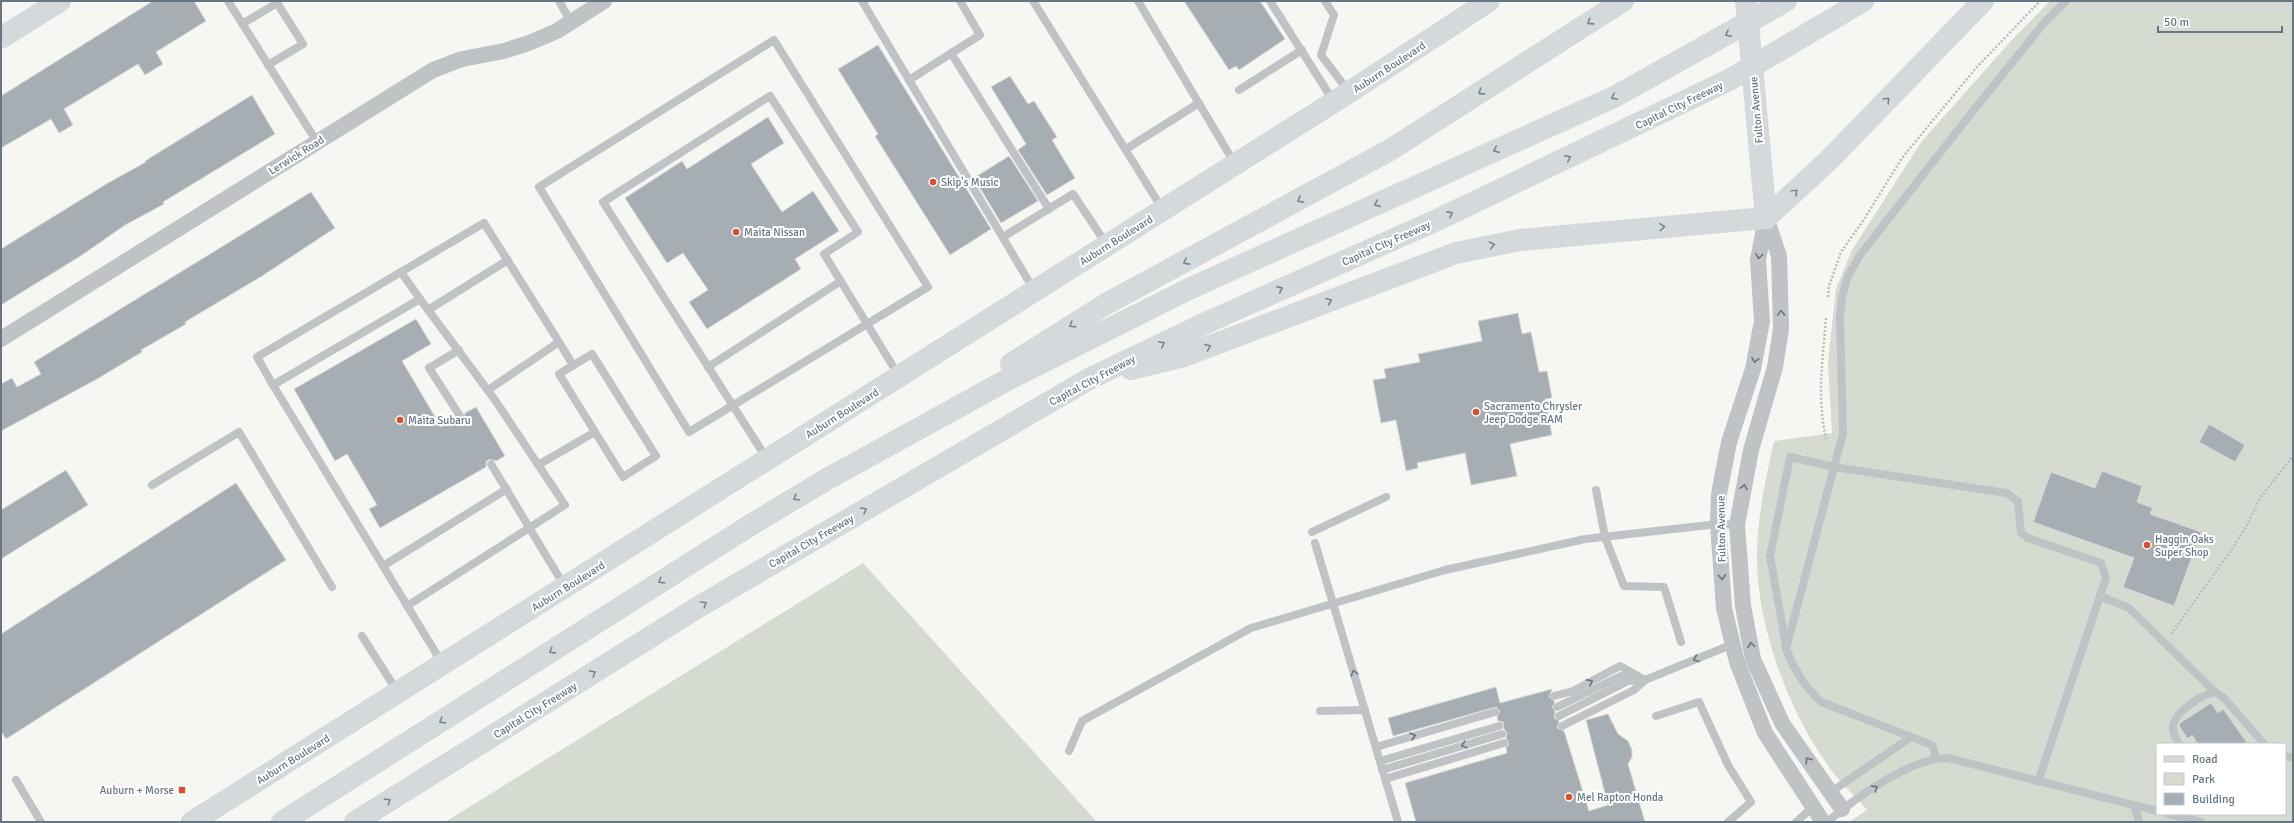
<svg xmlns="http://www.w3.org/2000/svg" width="2294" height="823" font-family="Signika,sans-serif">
<rect width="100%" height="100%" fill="#f6f6f3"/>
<g fill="#d6dbd2" fill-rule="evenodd">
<path d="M2050 1H2293V822H1849L1867 810C1854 795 1838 781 1827 764 1787 709 1755 620 1757 551 1758 514 1766 477 1774 441L1832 433 1828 362 1836 289 1852 250 1922 141 2010 42ZM2157 744H2285V814H2157Z"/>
<path d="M863 563 1097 822H445Z"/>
</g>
<g fill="#a6aeb4" stroke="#d7d7d5">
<path d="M153 1H194L206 21 156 52 163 64 145 75 138 64 64 109 73 125 59 133 51 119 1 148V96Z"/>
<path d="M1184 1H1260L1285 39 1239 70 1236 66 1229 70Z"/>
<path d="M878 45 991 229 950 255 875 136 878 134 838 69Z"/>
<path d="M1010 76 1028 104 1034 101 1057 137 1052 140 1075 178 1047 195 1018 150 1026 144 991 87Z"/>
<path d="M252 95 275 134 163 202 164 204 125 225 82 255 1 305V249L108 183 146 162 145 161Z"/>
<path d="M768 117 784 143 751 164 782 212 813 191 839 231 795 259 801 269 707 329 689 302 708 290 683 253 667 263 625 198 682 161 687 169Z"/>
<path d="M1009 156 1038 201 1001 223 974 178Z"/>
<path d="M311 192 335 228 262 276 185 322 186 324 141 350 142 352 97 379 1 431V384L12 378 17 387 41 374 34 362Z"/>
<path d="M1518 313 1522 334 1531 332 1539 372 1547 371 1552 398 1545 399 1552 435 1510 444 1517 476 1471 485 1465 453 1417 463 1418 468 1406 471 1396 420 1381 423 1373 380 1386 378 1384 369 1420 362 1418 354 1482 341 1478 321Z"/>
<path d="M416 319 431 344 402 361 441 427 455 419 463 421 465 413 476 407 505 456 496 461 489 459 486 462V467L380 528 369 509 377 505 347 454 335 461 294 389Z"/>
<path d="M2209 424 2245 445 2235 462 2199 442Z"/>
<path d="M66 470 88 505 1 559V510Z"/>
<path d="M2102 471 2142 486 2137 502 2153 508 2150 514 2201 532 2174 606 2123 587 2134 558 2033 522 2051 472 2095 488Z"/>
<path d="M236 483 286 560 6 739 1 731V634Z"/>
<path d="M1496 687 1500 703 1552 689 1549 697 1555 702 1552 707 1555 712 1554 718 1559 721 1557 728 1564 731 1589 811 1608 805 1586 720 1608 714 1618 734 1628 741 1632 750V757L1628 764 1645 822H1416L1405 783 1507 753 1506 748 1509 744 1506 738 1507 733 1504 729 1503 722 1498 721 1497 717 1500 711 1496 707 1393 736 1388 718Z"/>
<path d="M2211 703 2218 713 2223 709 2248 744H2198L2192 735 2188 739 2179 726 2180 723Z"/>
</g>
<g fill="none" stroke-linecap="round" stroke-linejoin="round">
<g stroke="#b9bcbe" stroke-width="2.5" stroke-dasharray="2 2" stroke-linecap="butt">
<path d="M1828 297 1829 286 1841 252 1863 221 1902 158 1976 68 2040 1"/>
<path d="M1826 318C1823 358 1816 402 1827 442"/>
<path d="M2171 634 2230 552 2246 527 2260 498 2293 456"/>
</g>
<g stroke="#bfc3c6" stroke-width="8">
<path d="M228 1 317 142"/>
<path d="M559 1 571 22"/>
<path d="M862 1 1034 290"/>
<path d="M1033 1 1163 210"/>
<path d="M1138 1 1235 164"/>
<path d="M1270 1 1334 102"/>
<path d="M1325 1 1334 15 1321 55 1349 92"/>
<path d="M242 24 277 3 303 44 268 65"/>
<path d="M774 40 928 287 689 432 539 187Z"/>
<path d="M951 53 1049 209"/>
<path d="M909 80 980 35 960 1"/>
<path d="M1239 90 1302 50"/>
<path d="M1126 149 1199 103"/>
<path d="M1003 237 1073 194 1107 245"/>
<path d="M401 272 420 299"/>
<path d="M428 310 508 260"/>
<path d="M559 342 573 365"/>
<path d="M459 350 429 368 460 416"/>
<path d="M592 354 656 456 623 477 559 374Z"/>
<path d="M708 367 841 281"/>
<path d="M273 385 257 357 484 223 559 342 488 390"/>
<path d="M767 459 603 202 770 96 858 232 824 254 899 376"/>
<path d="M491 464 565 587"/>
<path d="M538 465 595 432"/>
<path d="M152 485 239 432 332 587"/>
<path d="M1596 490 1605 537 1624 586 1664 587 1681 642"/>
<path d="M1312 532 1386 497"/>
<path d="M1315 543 1398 822"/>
<path d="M383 566 507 489"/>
<path d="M2100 596 2129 608 2215 692"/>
<path d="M407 606 565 505 495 400 420 299 273 385 442 663"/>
<path d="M362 636 397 691"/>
<path d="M1786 646 1770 556 1790 457 1834 467 1843 434 1840 317 1842 297 1848 276 1860 255 1969 116 2044 23 2066 1"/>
<path d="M1554 696 1573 691 1620 666 1645 680"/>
<path d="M1557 707 1623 675 1635 677"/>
<path d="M1320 711 1365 710"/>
<path d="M1559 716 1628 681 1645 680 1733 644"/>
<path d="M1656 716 1699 702 1728 765 1751 802 1728 822"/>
<path d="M1562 726 1634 690 1645 680"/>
<path d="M2179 744C2177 740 2173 734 2173 729 2172 713 2201 695 2215 692L2224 698 2264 744"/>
<path d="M1376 747 1495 712"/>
<path d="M1069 751 1082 721 1251 628 1445 570 1585 539 1718 524 1737 525"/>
<path d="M2285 756 2293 758"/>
<path d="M1936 757 1932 745 1821 702C1804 686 1794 670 1786 649L1834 467 2006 493 2018 501 2021 533 2028 538 2101 563 2106 578 2038 782"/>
<path d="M1380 761 1499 726"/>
<path d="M1382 770 1502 734"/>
<path d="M1385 779 1504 743"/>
<path d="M16 780 41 822"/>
<path d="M1831 792 1911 737"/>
<path d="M2134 805 2139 822"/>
<path d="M2168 814 2201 822"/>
<path d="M1796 822 1812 808"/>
<path d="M1827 822C1854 799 1912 757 1948 758L2157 811"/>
</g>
<g stroke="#bfc3c6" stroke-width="16">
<path d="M1766 218 1758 260 1762 321 1753 369 1729 442 1719 494 1718 524 1724 608 1737 662 1765 733 1823 822"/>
<path d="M1767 220 1779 256 1781 329 1775 367 1751 450 1737 525 1743 606 1753 659 1782 723 1842 809"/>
<path d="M1 339 433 70 462 59 504 51 529 43 557 31 604 1"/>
</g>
<g stroke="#d4d9dc" stroke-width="22">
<path d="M1746 1 1766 218"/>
<path d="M1 38 60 1"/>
<path d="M192 822 1334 102 1489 1"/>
</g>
<g stroke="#d4d9dc" stroke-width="22">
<path d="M1011 364 1106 304 1390 150 1623 1"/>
<path d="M1131 369 1184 356 1456 253 1520 240 1766 218 1829 160 1983 1"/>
<path d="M282 822 749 526 829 478 1007 380 1189 289 1614 97 1786 1"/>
<path d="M355 822 700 606 1089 379 1208 322 1437 220 1729 80 1863 1"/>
</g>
</g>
<defs><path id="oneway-chevron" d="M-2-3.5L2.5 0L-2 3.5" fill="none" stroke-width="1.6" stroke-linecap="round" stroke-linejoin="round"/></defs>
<g stroke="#768690">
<use href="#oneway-chevron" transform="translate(1590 22) rotate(147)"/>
<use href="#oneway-chevron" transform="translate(1728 34) rotate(151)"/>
<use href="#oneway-chevron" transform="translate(1481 92) rotate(147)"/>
<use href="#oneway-chevron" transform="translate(1614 97) rotate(153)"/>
<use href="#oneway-chevron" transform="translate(1887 100) rotate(-46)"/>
<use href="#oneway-chevron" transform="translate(1496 150) rotate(156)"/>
<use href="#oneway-chevron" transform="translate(1568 158) rotate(-26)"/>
<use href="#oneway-chevron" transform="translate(1795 192) rotate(-43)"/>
<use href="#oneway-chevron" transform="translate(1300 200) rotate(152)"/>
<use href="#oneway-chevron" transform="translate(1377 204) rotate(156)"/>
<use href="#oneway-chevron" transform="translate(1450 214) rotate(-26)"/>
<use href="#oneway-chevron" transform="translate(1662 227) rotate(-5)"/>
<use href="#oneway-chevron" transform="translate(1492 245) rotate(-11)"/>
<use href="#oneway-chevron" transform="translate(1186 262) rotate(152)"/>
<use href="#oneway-chevron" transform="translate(1280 289) rotate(-24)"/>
<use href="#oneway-chevron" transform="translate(1329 301) rotate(-21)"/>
<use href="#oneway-chevron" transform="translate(1072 325) rotate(148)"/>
<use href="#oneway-chevron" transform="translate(1162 344) rotate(-26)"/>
<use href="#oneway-chevron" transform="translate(1208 347) rotate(-21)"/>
<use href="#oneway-chevron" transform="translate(796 498) rotate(149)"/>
<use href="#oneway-chevron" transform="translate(864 510) rotate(-30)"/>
<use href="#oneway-chevron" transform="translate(661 581) rotate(148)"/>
<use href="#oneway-chevron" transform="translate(704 604) rotate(-31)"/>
<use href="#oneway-chevron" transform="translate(552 651) rotate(148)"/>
<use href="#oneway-chevron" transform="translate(593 673) rotate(-32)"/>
<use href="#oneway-chevron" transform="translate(442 721) rotate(148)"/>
<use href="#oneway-chevron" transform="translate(388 801) rotate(-32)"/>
</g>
<g stroke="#667783">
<use href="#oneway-chevron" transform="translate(1759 256) rotate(97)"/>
<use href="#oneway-chevron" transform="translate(1781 313) rotate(-92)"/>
<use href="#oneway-chevron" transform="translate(1755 360) rotate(100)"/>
<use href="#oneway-chevron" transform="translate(1744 487) rotate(-79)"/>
<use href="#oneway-chevron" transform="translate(1722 577) rotate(86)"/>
<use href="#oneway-chevron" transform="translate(1751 645) rotate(-101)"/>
<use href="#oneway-chevron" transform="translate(1696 659) rotate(158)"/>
<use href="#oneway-chevron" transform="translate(1354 673) rotate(-107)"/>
<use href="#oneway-chevron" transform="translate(1590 682) rotate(-28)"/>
<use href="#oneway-chevron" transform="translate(1413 736) rotate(-16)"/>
<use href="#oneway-chevron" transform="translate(1464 745) rotate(163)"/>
<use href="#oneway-chevron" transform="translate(1808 760) rotate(-125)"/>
<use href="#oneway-chevron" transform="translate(1875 788) rotate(-33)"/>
</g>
<g fill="#db4d2d" stroke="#fff" stroke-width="1.5">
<circle cx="933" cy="182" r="4"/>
<circle cx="736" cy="232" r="4"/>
<circle cx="1476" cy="412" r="4"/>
<circle cx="400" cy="420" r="4"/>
<circle cx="2147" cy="545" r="4"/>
<rect x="178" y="786" width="8" height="8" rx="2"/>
<circle cx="1569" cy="797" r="4"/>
</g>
<g text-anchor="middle" stroke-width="4" stroke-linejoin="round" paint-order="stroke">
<g font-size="11" fill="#667783" stroke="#fff">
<text transform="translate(1389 67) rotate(-33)" y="4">Auburn Boulevard</text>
<text transform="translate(1679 105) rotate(-26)" y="4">Capital City Freeway</text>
<text transform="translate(1756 110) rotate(-95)" y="4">Fulton Avenue</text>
<text transform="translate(296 155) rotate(-32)" y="4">Lerwick Road</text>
<text transform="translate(1116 240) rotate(-32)" y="4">Auburn Boulevard</text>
<text transform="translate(1386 243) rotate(-24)" y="4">Capital City Freeway</text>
<text transform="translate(1092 380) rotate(-28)" y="4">Capital City Freeway</text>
<text transform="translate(842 413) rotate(-32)" y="4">Auburn Boulevard</text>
<text transform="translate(1721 529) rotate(-91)" y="4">Fulton Avenue</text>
<text transform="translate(811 541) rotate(-30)" y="4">Capital City Freeway</text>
<text transform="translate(568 586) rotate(-32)" y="4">Auburn Boulevard</text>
<text transform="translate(535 710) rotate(-32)" y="4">Capital City Freeway</text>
<text transform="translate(293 759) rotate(-32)" y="4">Auburn Boulevard</text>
</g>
<g font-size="11" fill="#667783" stroke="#fff" text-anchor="start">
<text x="941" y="186">Skip's Music</text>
<text x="744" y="236">Maita Nissan</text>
<text x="1484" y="410">Sacramento Chrysler<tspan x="1484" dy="13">Jeep Dodge RAM</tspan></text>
<text x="408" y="424">Maita Subaru</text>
<text x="2155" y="543">Haggin Oaks<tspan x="2155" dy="13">Super Shop</tspan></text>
<text x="174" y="794" text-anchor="end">Auburn + Morse</text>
<text x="1577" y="801">Mel Rapton Honda</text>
</g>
</g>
<rect width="2294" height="823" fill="none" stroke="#667783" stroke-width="4"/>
<rect x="2156" y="743" width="130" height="72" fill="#ffffff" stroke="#c2c9cd"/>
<rect x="2164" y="756" width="20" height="6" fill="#d4d9dc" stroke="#c2c9cd"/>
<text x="2192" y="763" font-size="12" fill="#667783">Road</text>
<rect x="2164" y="773" width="20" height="12" fill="#d6dbd2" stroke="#c2c9cd"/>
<text x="2192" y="783" font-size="12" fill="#667783">Park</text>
<rect x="2164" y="793" width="20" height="12" fill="#a6aeb4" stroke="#c2c9cd"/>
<text x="2192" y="803" font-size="12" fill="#667783">Building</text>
<path d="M2158 26v6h124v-6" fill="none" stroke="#667783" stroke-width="2"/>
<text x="2164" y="26" font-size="12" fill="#667783" stroke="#ffffff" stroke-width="3" paint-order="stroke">50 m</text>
</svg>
